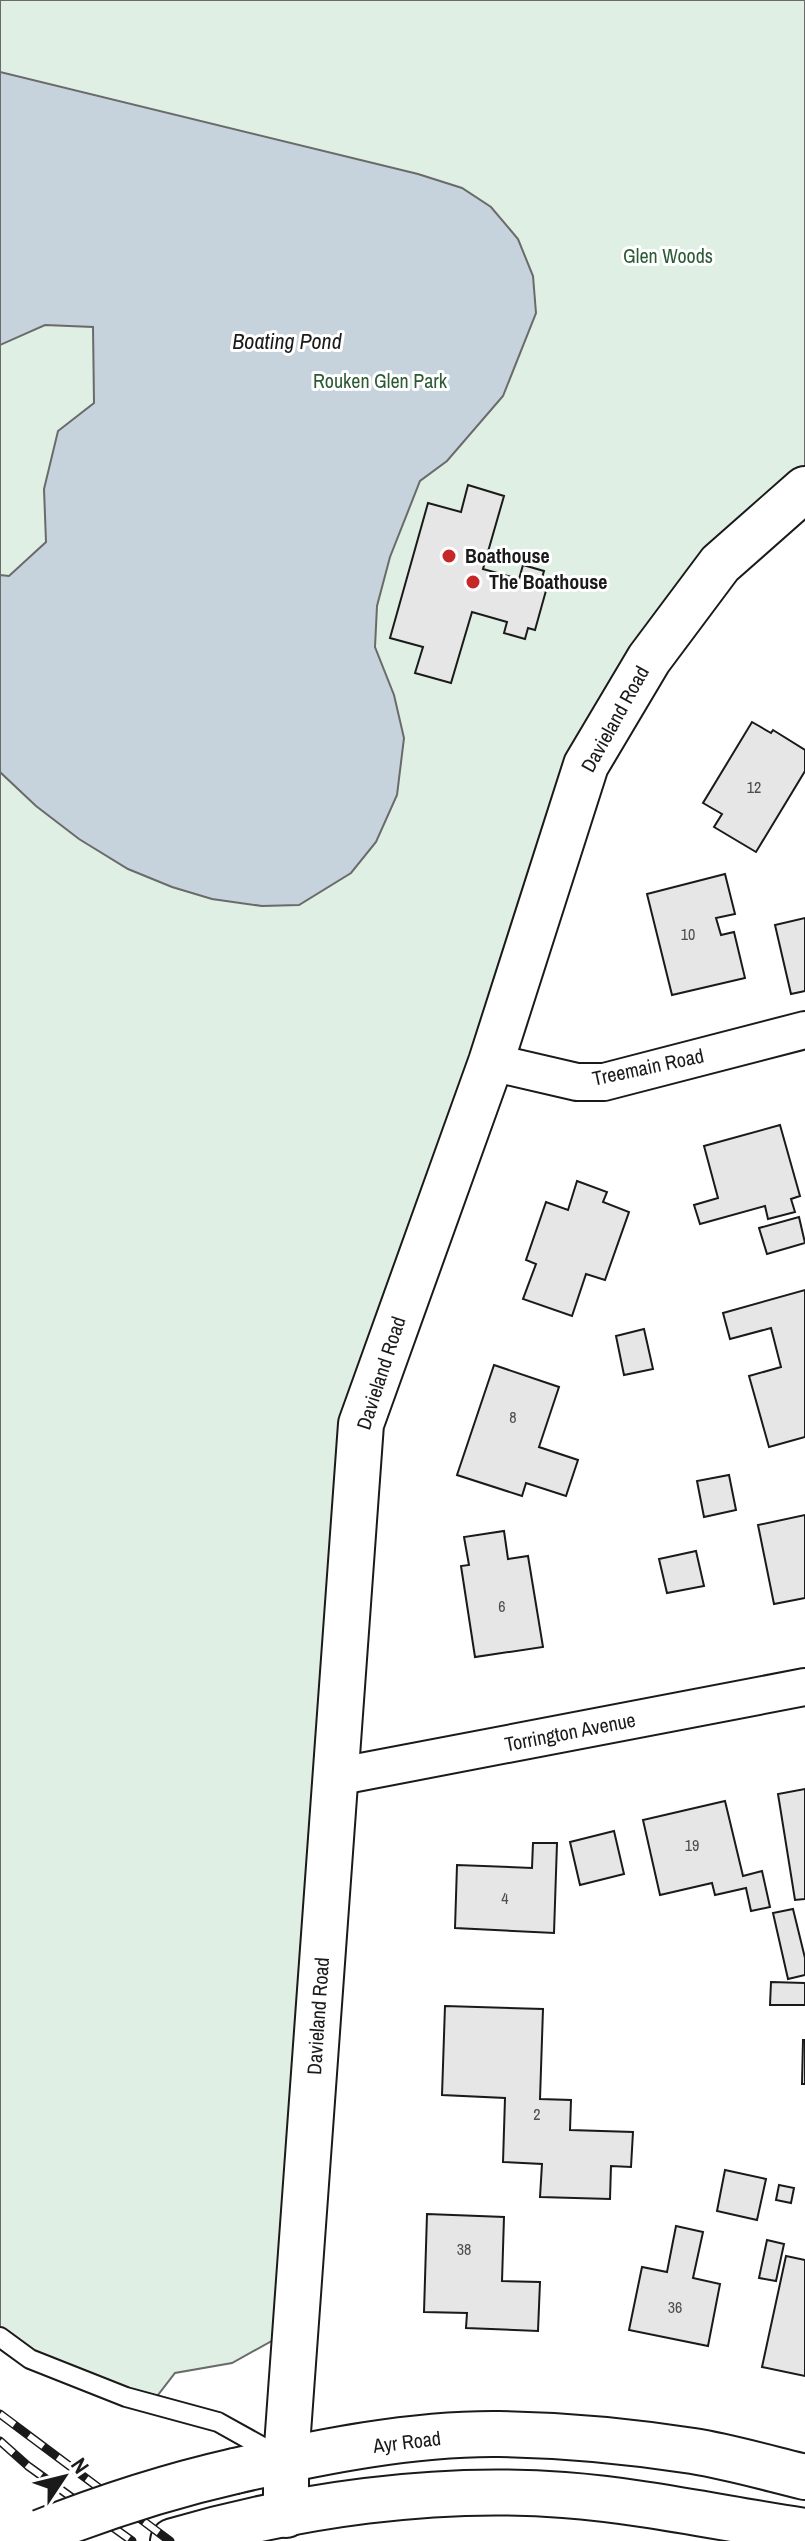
<svg xmlns="http://www.w3.org/2000/svg" width="805" height="2541" font-family="'Archivo Narrow',sans-serif">
<rect width="100%" height="100%" fill="#fff"/>
<path fill="#e0efe3" stroke="#6a6a6a" stroke-width="2" d="M0 0H805V489L649 659 361 1424 295 2328 232 2363 175 2373 151 2404 0 2337Z"/>
<path fill="#c6d2dc" stroke="#6a6a6a" stroke-width="2" d="M0 72 418 174 462 188 491 207 518 239 533 276 536 313 503 396 447 461 420 481 390 557 377 606 375 647 394 695 404 738 397 795 376 842 351 873 299 905 262 906 212 899 172 887 128 869 79 839 36 806 0 772V575L9 576 46 542 44 489 58 431 94 403 93 327 45 325 0 345Z"/>
<g fill="#e6e6e6" stroke="#1a1a1a" stroke-width="2">
<path d="M468 485 504 496 483 569 519 579 523 565 544 571 540 585 547 587 535 630 528 628 525 639 504 633 507 622 472 612 451 683 415 673 423 647 390 638 428 503 461 512Z"/>
<path d="M752 722 771 733 773 730 805 750V771L756 852 714 827 722 814 703 803Z"/>
<path d="M725 874 735 914 716 918 721 935 734 932 745 978 672 995 647 894Z"/>
<path d="M805 918V991L791 994 775 925Z"/>
<path d="M780 1125 800 1196 791 1199 795 1212 768 1219 765 1206 700 1224 694 1205 718 1198 704 1146Z"/>
<path d="M577 1181 607 1192 603 1202 629 1212 605 1280 586 1274 572 1316 523 1299 536 1264 526 1260 546 1202 568 1210Z"/>
<path d="M799 1217 805 1243 767 1254 759 1228Z"/>
<path d="M805 1290V1437L769 1447 749 1376 781 1367 771 1328 730 1339 723 1313Z"/>
<path d="M644 1329 653 1369 624 1375 616 1336Z"/>
<path d="M494 1365 559 1387 539 1447 578 1460 566 1496 526 1483 522 1496 457 1475Z"/>
<path d="M729 1475 736 1510 704 1517 697 1481Z"/>
<path d="M805 1515V1598L774 1604 758 1525Z"/>
<path d="M504 1531 508 1559 528 1556 543 1647 475 1657 461 1566 469 1565 464 1537Z"/>
<path d="M696 1551 704 1586 667 1593 659 1559Z"/>
<path d="M805 1789V1899L795 1900 778 1794Z"/>
<path d="M725 1801 743 1876 762 1871 770 1907 751 1911 746 1888 715 1895 712 1883 660 1895 643 1820Z"/>
<path d="M614 1831 624 1874 580 1885 570 1842Z"/>
<path d="M533 1843H557L554 1933 455 1928 457 1865 532 1868Z"/>
<path d="M793 1909 805 1958V1975L788 1979 773 1913Z"/>
<path d="M771 1982 805 1983V2005H770Z"/>
<path d="M445 2006 543 2009 540 2099 571 2100 570 2130 633 2132 631 2167 611 2166 610 2199 540 2197 542 2164 503 2162 505 2098 442 2095Z"/>
<path d="M803 2040H805V2084H802Z"/>
<path d="M725 2170 766 2179 757 2220 717 2211Z"/>
<path d="M779 2185 794 2188 791 2203 776 2200Z"/>
<path d="M427 2214 504 2217 502 2281 540 2282 538 2331 466 2328 467 2313 424 2312Z"/>
<path d="M676 2226 703 2232 693 2278 720 2284 708 2346 629 2330 642 2267 667 2272Z"/>
<path d="M767 2240 784 2244 776 2281 759 2278Z"/>
<path d="M786 2256 805 2260V2376L762 2367Z"/>
</g>
<g fill="none" stroke-linecap="round" stroke-linejoin="round">
<g stroke="#1a1a1a" stroke-width="22">
<path id="lane" d="M0 2337 30 2359 126 2397 218 2422 279 2456"/>
</g>
<g stroke="#1a1a1a" stroke-width="40">
<g id="street">
<path d="M491 1062 577 1082H604L805 1030"/>
<path d="M335 1777 805 1687"/>
</g>
</g>
<g stroke="#1a1a1a" stroke-width="48">
<path id="secondary" d="M286 2515V2460L361 1424 491 1062 586 765 649 659 720 564 805 489"/>
</g>
<g stroke="#1a1a1a" stroke-width="48">
<g id="primary">
<path d="M235 2471C319 2452 413 2433 499 2434 564 2435 629 2441 693 2451 730 2457 768 2468 805 2477"/>
<path d="M173 2541C296 2505 436 2485 564 2495 645 2501 725 2519 805 2531"/>
</g>
</g>
<use href="#lane" stroke="#fff" stroke-width="18"/>
<use href="#street" stroke="#fff" stroke-width="36"/>
<use href="#secondary" stroke="#fff" stroke-width="44"/>
<use href="#primary" stroke="#fff" stroke-width="44"/>
<g stroke="#1a1a1a" stroke-width="9">
<g id="rail">
<path d="M0 2414 170 2541"/>
<path d="M0 2441 28 2466 132 2541"/>
</g>
</g>
<use href="#rail" stroke="#fff" stroke-width="6" stroke-dasharray="18" stroke-linecap="butt"/>
<g stroke="#1a1a1a" stroke-width="48" stroke-linecap="butt">
<path id="primary-bridge" d="M41 2532C104 2507 169 2486 235 2471"/>
</g>
<use href="#primary-bridge" stroke="#fff" stroke-width="44"/>
</g>
<g fill="#c62828" stroke="#fff" stroke-width="3">
<circle cx="449" cy="556" r="8"/>
<circle cx="473" cy="582" r="8"/>
</g>
<g text-anchor="middle" stroke-width="6" stroke-linejoin="round" paint-order="stroke">
<g font-size="16" fill="#4d4d4d">
<text x="754" y="793">12</text>
<text x="688" y="940">10</text>
<text x="513" y="1423">8</text>
<text x="502" y="1612">6</text>
<text x="692" y="1851">19</text>
<text x="505" y="1904">4</text>
<text x="537" y="2120">2</text>
<text x="464" y="2255">38</text>
<text x="675" y="2313">36</text>
</g>
<g font-size="20" fill="#2b5a34" stroke="#fff">
<text x="668" y="263">Glen Woods</text>
<text x="380" y="388">Rouken Glen Park</text>
</g>
<g font-size="20" font-weight="bold" fill="#1a1a1a" stroke="#fff" text-anchor="start">
<text x="465" y="563">Boathouse</text>
<text x="489" y="589">The Boathouse</text>
</g>
<g font-size="20" fill="#1a1a1a" stroke="#fff">
<text transform="translate(615 719) rotate(-61)" y="7">Davieland Road</text>
<text transform="translate(648 1067) rotate(-12)" y="7">Treemain Road</text>
<text transform="translate(381 1373) rotate(-72)" y="7">Davieland Road</text>
<text transform="translate(570 1732) rotate(-11)" y="7">Torrington Avenue</text>
<text transform="translate(318 2016) rotate(-86)" y="7">Davieland Road</text>
<text transform="translate(407 2442) rotate(-7)" y="7">Ayr Road</text>
</g>
<g font-size="22" font-style="italic" fill="#1a1a1a" stroke="#fff">
<text x="287" y="349">Boating Pond</text>
</g>
</g>
<g transform="translate(64 2477) rotate(55)" stroke="#ffffff" stroke-width="6" paint-order="stroke">
<path d="M0-6L14 30L0 20L-14 30Z" fill="#1a1a1a"/>
<text y="-12" font-size="22" font-weight="bold" text-anchor="middle" fill="#1a1a1a">N</text>
</g>
</svg>
